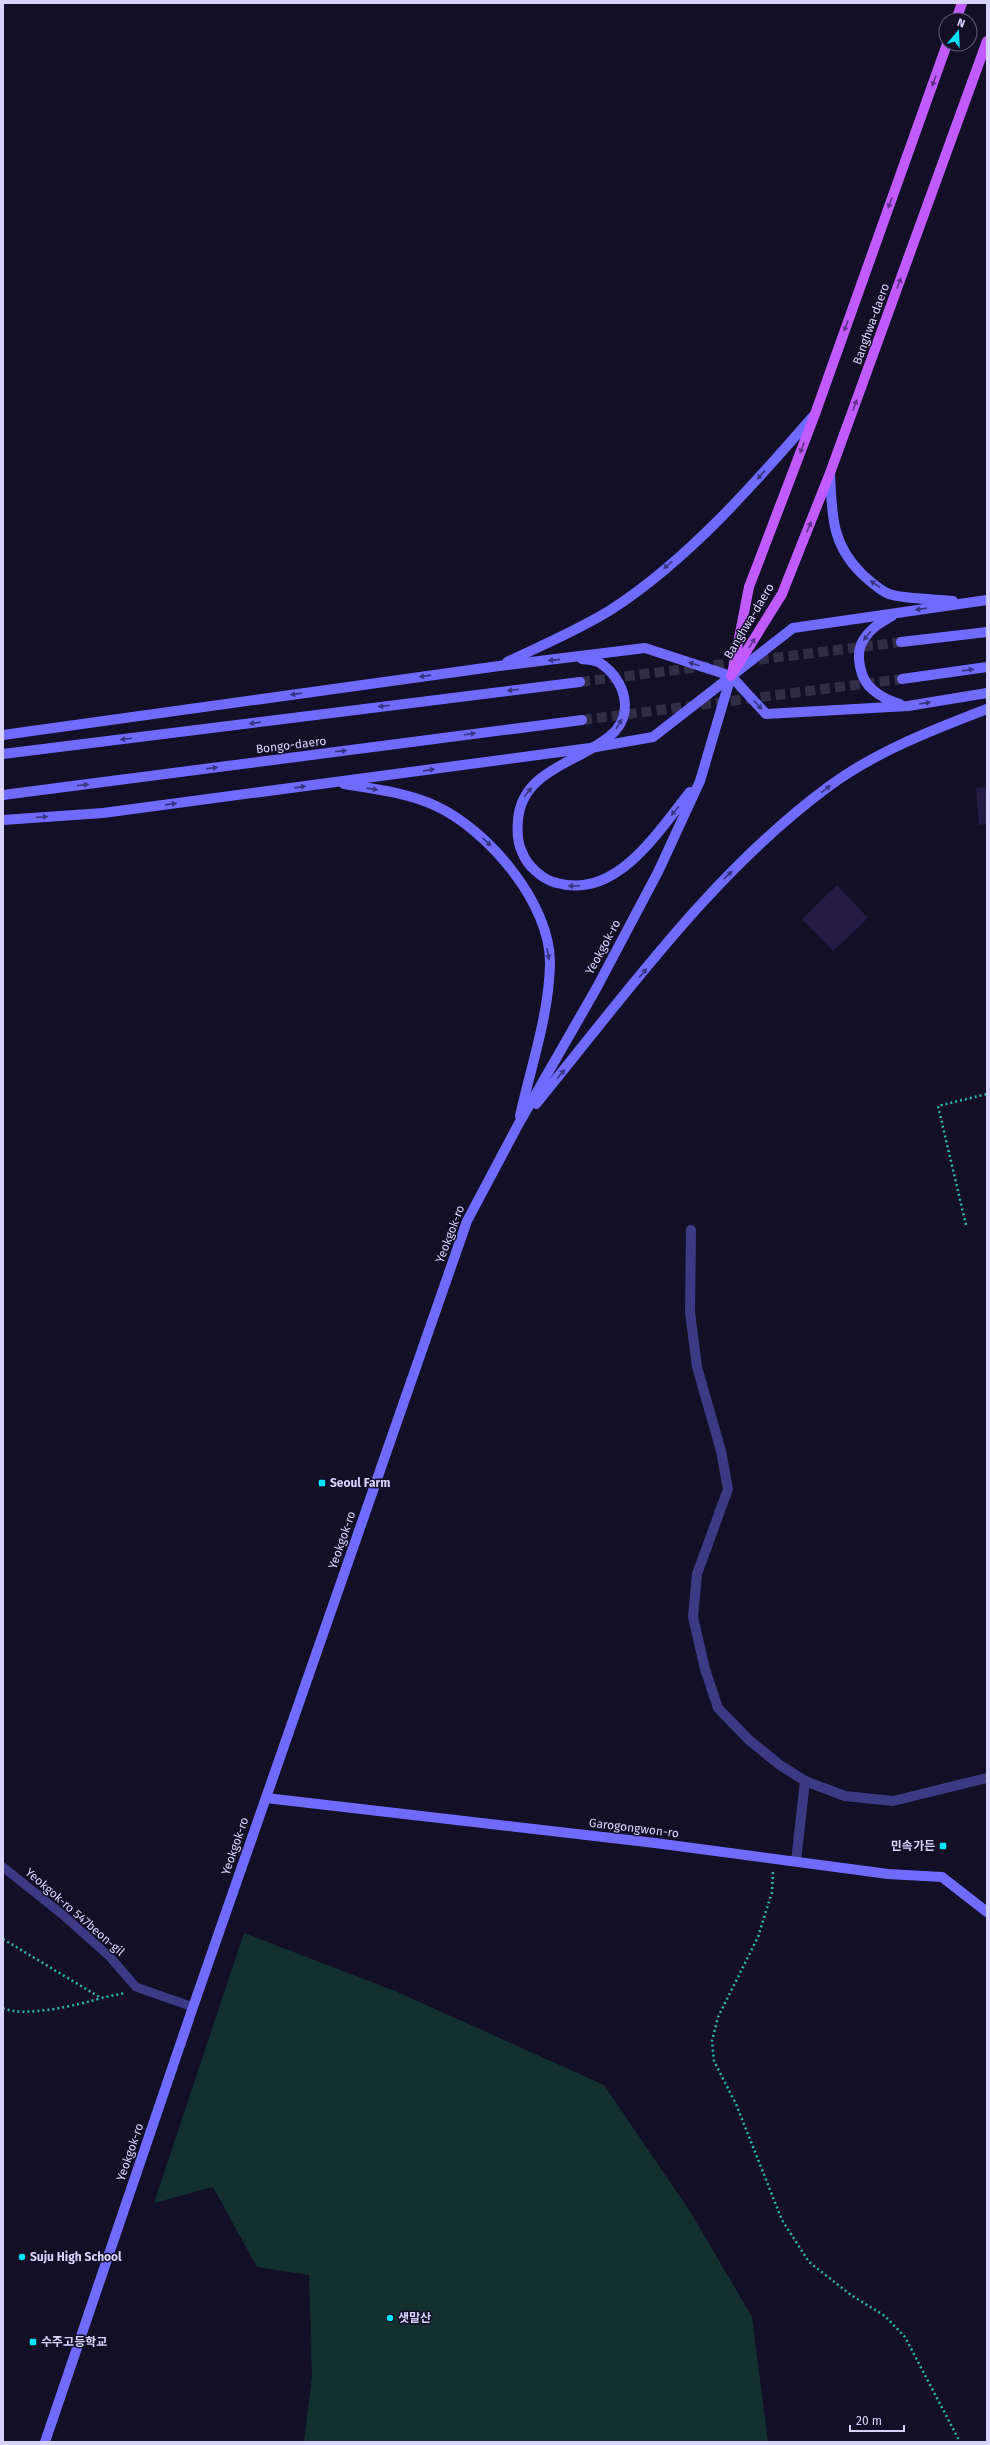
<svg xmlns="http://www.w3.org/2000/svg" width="990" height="2445" font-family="'Fira Sans','Noto Sans KR',sans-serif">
<rect width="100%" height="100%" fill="#130f26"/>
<path fill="#12302f" d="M244 1933 395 1991 604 2085 691 2213 752 2317 768 2442H304L312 2376 309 2275 257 2267 213 2187 154 2203Z"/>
<g fill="#241b47">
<path d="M987 787V824L979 825 976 788Z"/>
<path d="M837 885 868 918 833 951 802 919Z"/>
</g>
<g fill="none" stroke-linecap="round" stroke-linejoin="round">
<g stroke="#312d47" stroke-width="10" stroke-dasharray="10 5" stroke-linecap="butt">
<path d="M580 682 901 642"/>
<path d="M582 720 902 679"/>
</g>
<g stroke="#2fb8b0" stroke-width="2.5" stroke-dasharray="2 3" stroke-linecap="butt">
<path d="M966 1225 938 1106 987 1094"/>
<path d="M773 1872 772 1892 758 1937 718 2017 712 2041 714 2061 736 2104 782 2220 809 2262 851 2295 885 2316 905 2337 960 2442"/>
<path d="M3 1939 101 1998 125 1993"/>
<path d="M3 2008C22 2018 80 2005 101 1998"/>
</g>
<path stroke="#3d3a85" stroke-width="9" d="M3 1867 63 1915 110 1957 136 1987 193 2007"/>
<g stroke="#3d3a85" stroke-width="10">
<path d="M691 1230 690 1312 697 1367 721 1451 728 1489 697 1574 693 1617 705 1669 718 1708 749 1740 780 1765 805 1781 845 1796 893 1801 987 1778"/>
<path d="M796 1861 805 1781"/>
</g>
<g stroke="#6f6bff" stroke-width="10">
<path d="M830 473C832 514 831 544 862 574 870 581 879 590 889 594 903 599 937 599 953 601"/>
<path d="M892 616C881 622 871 628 864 639 854 653 860 680 873 690 881 697 890 701 900 704"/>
<path d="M901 642 987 632"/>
<path d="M582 659C588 660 595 660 600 663 625 679 636 715 610 736 578 763 522 770 518 820 517 831 517 842 522 852 527 866 543 880 557 883 617 900 658 831 690 792"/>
<path d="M507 662C542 645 579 630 612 609 688 560 756 482 815 414"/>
<path d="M902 679 987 667"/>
<path d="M3 735 499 666 645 648 731 676 766 714 908 706 987 693"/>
<path d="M3 754 580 682"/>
<path d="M344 784C375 789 408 793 436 806 488 830 551 904 550 964 549 1015 531 1066 520 1116"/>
<path d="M3 795 582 720"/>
<path d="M3 820 103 813 590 748 653 737 793 628 987 600"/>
<path d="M536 1104C626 994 713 872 828 787 875 752 932 730 987 709"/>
<path d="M266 1798 655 1843 888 1874 942 1877 987 1912"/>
<path d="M45 2442 193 2007 467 1221 518 1125 596 989 658 872 700 781 731 676"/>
</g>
<g stroke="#c25bff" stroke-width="10">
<path d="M956 20 962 3"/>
<path d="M733 669 749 587 815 414 947 44"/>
<path d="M731 676 782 594 830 473 987 41"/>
</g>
</g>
<defs><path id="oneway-solid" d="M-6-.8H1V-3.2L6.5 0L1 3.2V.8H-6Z"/></defs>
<g fill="#623188">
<use href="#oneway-solid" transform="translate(934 81) rotate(110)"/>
<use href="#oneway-solid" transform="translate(890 203) rotate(110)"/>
<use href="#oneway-solid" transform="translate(899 283) rotate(-70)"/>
<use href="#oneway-solid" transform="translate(846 326) rotate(110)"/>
<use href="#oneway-solid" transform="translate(855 405) rotate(-70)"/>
<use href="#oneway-solid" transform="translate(802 448) rotate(111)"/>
<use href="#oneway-solid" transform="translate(809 527) rotate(-68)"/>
<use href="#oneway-solid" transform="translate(752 643) rotate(-58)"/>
</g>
<g fill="#38347d">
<use href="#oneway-solid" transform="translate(761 475) rotate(133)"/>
<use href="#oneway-solid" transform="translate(668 565) rotate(138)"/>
<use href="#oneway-solid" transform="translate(875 584) rotate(-146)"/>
<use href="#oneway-solid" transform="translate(921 609) rotate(171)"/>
<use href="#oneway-solid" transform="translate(867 636) rotate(128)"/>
<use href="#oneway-solid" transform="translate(554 660) rotate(174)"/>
<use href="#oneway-solid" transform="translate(694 664) rotate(-162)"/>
<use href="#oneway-solid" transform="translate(968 670) rotate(-8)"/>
<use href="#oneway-solid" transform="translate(425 676) rotate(172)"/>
<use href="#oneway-solid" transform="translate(513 690) rotate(173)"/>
<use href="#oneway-solid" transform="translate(296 694) rotate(172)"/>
<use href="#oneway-solid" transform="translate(925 703) rotate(-9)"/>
<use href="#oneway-solid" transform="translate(758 705) rotate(47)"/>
<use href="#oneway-solid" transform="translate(384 706) rotate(173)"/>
<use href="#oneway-solid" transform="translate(255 723) rotate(173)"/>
<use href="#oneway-solid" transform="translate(619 724) rotate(-60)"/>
<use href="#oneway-solid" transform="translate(470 734) rotate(-7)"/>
<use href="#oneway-solid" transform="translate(126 739) rotate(173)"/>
<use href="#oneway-solid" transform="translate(341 751) rotate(-7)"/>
<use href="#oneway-solid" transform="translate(212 768) rotate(-7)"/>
<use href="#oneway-solid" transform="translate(429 770) rotate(-8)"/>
<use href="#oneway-solid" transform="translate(83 785) rotate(-7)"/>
<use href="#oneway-solid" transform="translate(300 787) rotate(-8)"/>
<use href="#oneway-solid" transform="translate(372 789) rotate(9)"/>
<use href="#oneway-solid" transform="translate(826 789) rotate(-37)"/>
<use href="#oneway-solid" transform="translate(528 792) rotate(-51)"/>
<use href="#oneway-solid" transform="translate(171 804) rotate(-8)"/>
<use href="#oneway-solid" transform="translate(675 811) rotate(130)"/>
<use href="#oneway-solid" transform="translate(42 817) rotate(-4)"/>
<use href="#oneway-solid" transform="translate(487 842) rotate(43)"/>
<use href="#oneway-solid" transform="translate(728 875) rotate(-43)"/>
<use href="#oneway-solid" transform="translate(574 886) rotate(179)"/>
<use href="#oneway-solid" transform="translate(548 954) rotate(79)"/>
<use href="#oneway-solid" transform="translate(643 973) rotate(-50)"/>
<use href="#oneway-solid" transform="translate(561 1074) rotate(-50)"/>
</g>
<g fill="#00e5ff" stroke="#130f26" stroke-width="1.5">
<rect x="318" y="1479" width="8" height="8" rx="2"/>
<rect x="939" y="1842" width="8" height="8" rx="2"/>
<circle cx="22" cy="2257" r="4"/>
<circle cx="390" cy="2318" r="4"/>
<rect x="29" y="2338" width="8" height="8" rx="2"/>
</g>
<g text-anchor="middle" stroke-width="3" stroke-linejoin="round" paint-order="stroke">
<g font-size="12" fill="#d9d4ff" stroke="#130f26">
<text transform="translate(871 324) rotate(-70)" y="4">Banghwa-daero</text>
<text transform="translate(749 621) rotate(-59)" y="4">Banghwa-daero</text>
<text transform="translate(291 745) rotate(-7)" y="4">Bongo-daero</text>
<text transform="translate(603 947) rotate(-62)" y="4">Yeokgok-ro</text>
<text transform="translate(450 1234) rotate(-69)" y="4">Yeokgok-ro</text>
<text transform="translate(342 1540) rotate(-71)" y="4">Yeokgok-ro</text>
<text transform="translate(634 1828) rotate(7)" y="4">Garogongwon-ro</text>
<text transform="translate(235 1846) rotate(-71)" y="4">Yeokgok-ro</text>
<text transform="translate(75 1912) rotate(41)" y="4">Yeokgok-ro 547beon-gil</text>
<text transform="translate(130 2152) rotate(-71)" y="4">Yeokgok-ro</text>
</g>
<g font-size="12" font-weight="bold" fill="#d9d4ff" stroke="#130f26" text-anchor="start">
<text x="330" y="1487">Seoul Farm</text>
<text x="935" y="1850" text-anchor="end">민속가든</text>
<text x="30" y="2261">Suju High School</text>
<text x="398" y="2322">샛말산</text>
<text x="41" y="2346">수주고등학교</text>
</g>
</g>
<rect width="990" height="2445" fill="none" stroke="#d9d4ff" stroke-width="8"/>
<g transform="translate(958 32) rotate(19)"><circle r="19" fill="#130f26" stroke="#625e7d"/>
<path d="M0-3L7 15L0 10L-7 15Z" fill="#00e5ff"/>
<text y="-6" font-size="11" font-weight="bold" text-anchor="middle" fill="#d9d4ff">N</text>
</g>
<path d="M850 2425v6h54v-6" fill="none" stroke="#d9d4ff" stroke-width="2"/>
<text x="856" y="2425" font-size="12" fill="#d9d4ff" stroke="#130f26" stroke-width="3" paint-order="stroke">20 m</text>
</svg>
